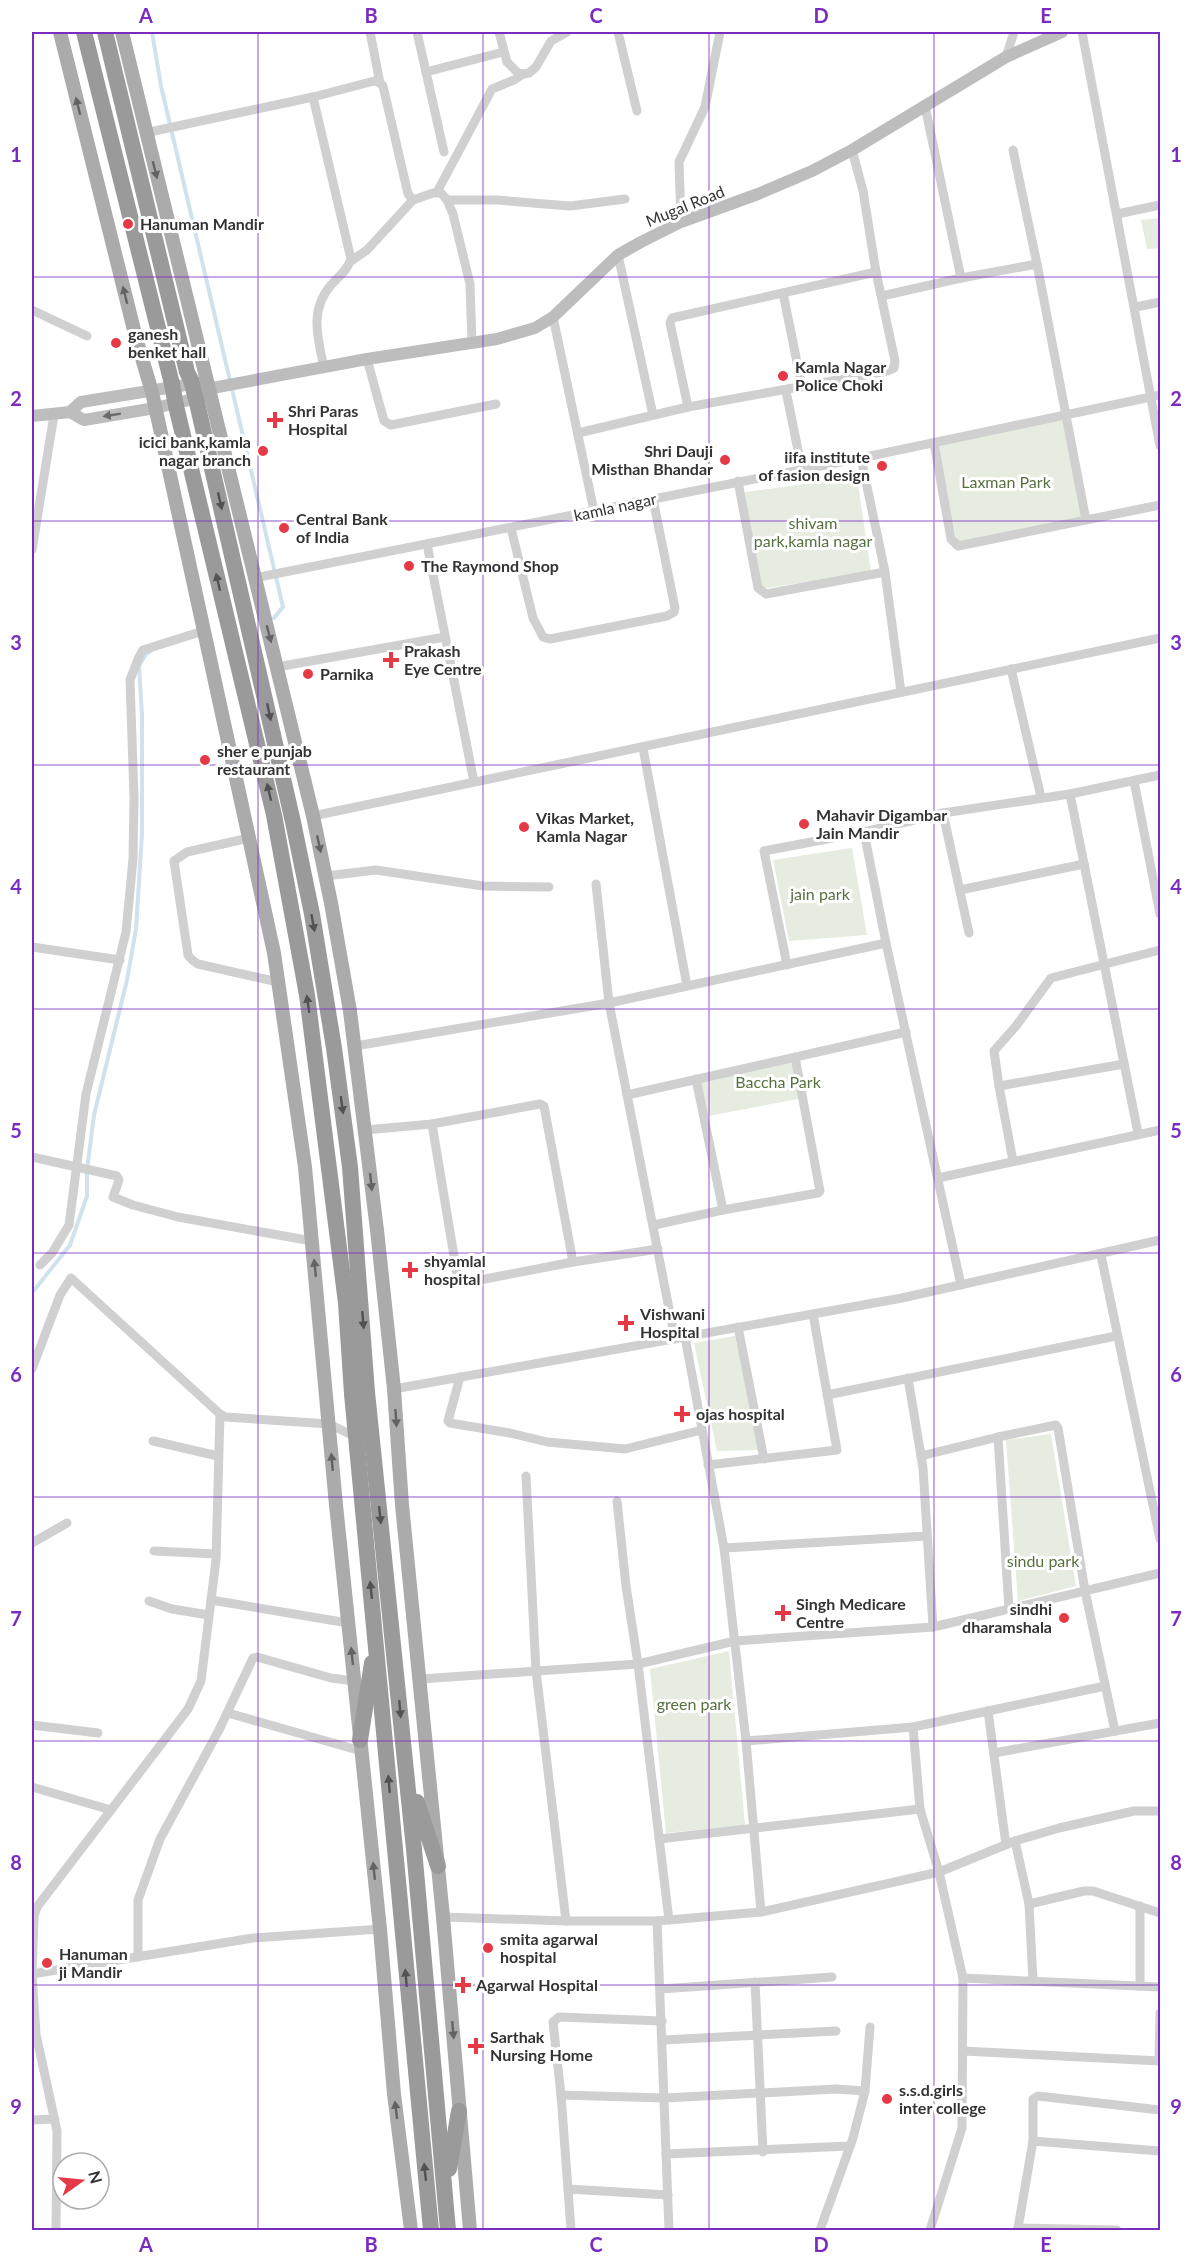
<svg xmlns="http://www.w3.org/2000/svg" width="1192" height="2262" font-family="Lato,sans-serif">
<rect width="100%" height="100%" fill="#fff"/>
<g fill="#e6ecdf">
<path d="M1160 218V248L1147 249 1141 220Z"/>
<path d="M1066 416 1086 520 958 546 934 443Z"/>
<path d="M857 477 871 572 761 589 745 492Z"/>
<path d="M852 848 867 935 789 941 773 860Z"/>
<path d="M795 1057 803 1098 704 1117 696 1079Z"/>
<path d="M735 1336 759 1450 717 1451 694 1343Z"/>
<path d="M1051 1434 1076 1586 1018 1601 1006 1440Z"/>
<path d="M729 1651 745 1825 666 1833 650 1669Z"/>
</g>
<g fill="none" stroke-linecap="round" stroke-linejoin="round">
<g stroke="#cfe2ee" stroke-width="4">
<path d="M152 32 161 86 283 607 274 618"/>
<path d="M32 1293 70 1245 87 1196V1170L94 1115 127 980 136 929 142 834V715L139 666 146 654 151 651"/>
</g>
<g stroke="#d0d0d0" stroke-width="9">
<path d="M370 32 380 83"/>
<path d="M417 32 444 152"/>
<path d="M499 32 507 62 518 73 523 74 529 73 536 67 551 41 567 32"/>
<path d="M618 32 637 111"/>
<path d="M1082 32 1160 446"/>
<path d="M1006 57 1014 32"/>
<path d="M426 72 503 52"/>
<path d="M313 97 351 259C348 270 338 277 331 285 309 310 318 339 324 368"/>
<path d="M925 106 961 278"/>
<path d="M145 133 313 97 374 81 380 83 383 86 408 194 413 200 433 193H441L447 200 453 214 470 284 472 343"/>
<path d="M1013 150 1037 264"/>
<path d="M437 192 492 89 514 80 523 74"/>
<path d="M447 200H497L570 206 625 199"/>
<path d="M1117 214 1160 205"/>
<path d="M681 222 679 162 705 107 720 32"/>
<path d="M618 255 653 415"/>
<path d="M351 261 367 250 413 200"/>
<path d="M783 293 802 387"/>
<path d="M882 296 961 278 1037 264 1086 520"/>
<path d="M1136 307 1160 302"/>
<path d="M32 310 87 336"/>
<path d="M553 317 594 511"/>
<path d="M367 359 384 421 391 425 496 404"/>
<path d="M786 391 802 470"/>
<path d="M688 407 670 323 672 318 876 272"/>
<path d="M578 433 688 407 887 371 894 368 895 361 876 272 863 191 852 150"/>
<path d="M934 443 951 539 958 546 1160 505"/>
<path d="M861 458 885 572 901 692"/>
<path d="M738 481 758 588 766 594 885 572"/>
<path d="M511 528 533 618 543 637 550 639 667 616 674 612 675 608 653 499"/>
<path d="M427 544 474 782"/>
<path d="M32 550 54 415"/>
<path d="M254 578 861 458 1160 395"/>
<path d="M277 667 445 637"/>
<path d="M1011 669 1041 797"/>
<path d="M643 748 687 986"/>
<path d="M1134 781 1160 914"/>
<path d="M1070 794 1138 1133"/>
<path d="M943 813 969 933"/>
<path d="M313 816 1160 638"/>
<path d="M864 832 943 813 1070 794 1160 775"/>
<path d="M249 838 187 852 174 861 188 955 192 960 198 964 278 982"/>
<path d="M326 876 376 870 483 886 549 887"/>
<path d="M596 884 609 1003 675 1339"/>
<path d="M960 890 1084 864"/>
<path d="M32 947 120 960"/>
<path d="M787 965 764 851 864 832 886 943 961 1285"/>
<path d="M355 1046 609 1003 886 943"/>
<path d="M696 1079 723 1210"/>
<path d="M999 1086 1124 1064"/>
<path d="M627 1095 906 1032"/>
<path d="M432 1124 457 1274 464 1283 573 1262 658 1249"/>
<path d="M365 1130 432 1124 540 1104 544 1106 573 1262"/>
<path d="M32 1157 117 1176 119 1180 113 1197 133 1205 178 1217 312 1241"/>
<path d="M1013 1161 999 1086 994 1051 1016 1026 1051 978 1160 950"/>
<path d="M938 1178 1160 1130"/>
<path d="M654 1225 723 1210 818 1193 820 1191 795 1057"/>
<path d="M1101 1255 1160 1539"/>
<path d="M40 1265 52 1253 69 1225 86 1094 126 932 133 859 134 798 130 680 139 657 143 650 203 631"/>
<path d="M738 1327 764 1459"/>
<path d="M685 1337 724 1548 746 1741 761 1912"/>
<path d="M32 1369 60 1295 71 1278 220 1414 226 1417 329 1424 356 1437"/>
<path d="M460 1377 448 1421 450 1423 510 1433 547 1442 625 1449 702 1430"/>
<path d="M908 1378 923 1468 933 1627"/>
<path d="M394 1389 902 1298 1160 1240"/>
<path d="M827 1395 1116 1336"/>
<path d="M153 1441 218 1456"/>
<path d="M921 1456 998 1437"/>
<path d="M708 1465 837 1450 813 1314"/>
<path d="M526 1476 536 1671 566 1921"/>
<path d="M617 1501 626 1586 638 1664 669 1920"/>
<path d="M32 1543 67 1523"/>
<path d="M724 1548 927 1536"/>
<path d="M154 1551 216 1554"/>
<path d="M211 1600 348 1623"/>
<path d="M149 1601 172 1609 209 1615"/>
<path d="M1009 1609 998 1437 1056 1425 1058 1428 1085 1591 1115 1731"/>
<path d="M421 1679 638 1664 735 1641 933 1627 1160 1573"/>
<path d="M228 1713 361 1751"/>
<path d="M32 1725 98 1733"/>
<path d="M913 1727 988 1711"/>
<path d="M746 1741 913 1727 920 1809 939 1872 963 1978 962 2128 930 2230"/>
<path d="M994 1753 1160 1723"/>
<path d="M32 1787 111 1810"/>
<path d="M659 1839 920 1809"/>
<path d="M1015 1841 1029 1904 1033 1981"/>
<path d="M1006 1845 988 1711 1105 1686"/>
<path d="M1029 1904 1084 1891H1093L1160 1913"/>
<path d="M443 1917 566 1921H657L761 1912 939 1872 1015 1841 1059 1828 1134 1811H1160"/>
<path d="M657 1921 669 2230"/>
<path d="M138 1957V1900L160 1839 219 1730 253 1658 257 1657 331 1678 354 1681"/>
<path d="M32 1974 253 1938 380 1929"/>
<path d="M963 1978 1160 1987"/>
<path d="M755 1982 763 2152"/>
<path d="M1140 1986V1906"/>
<path d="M661 1989 832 1977"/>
<path d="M663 2040 836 2031"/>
<path d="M963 2051 1160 2061"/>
<path d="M1159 2060 1160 2013"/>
<path d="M561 2095 665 2098 836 2089 865 2091"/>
<path d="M32 2120 55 2119"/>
<path d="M1033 2141V2099L1038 2096 1160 2110"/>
<path d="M666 2154 850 2146"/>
<path d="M568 2189 668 2195"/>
<path d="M1018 2228 1033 2141 1160 2151"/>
<path d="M56 2230 57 2131 36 2034 32 1974 34 1916 37 1907 188 1709 201 1681 216 1560 220 1414"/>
<path d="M571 2230 561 2095 553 2022 559 2017 662 2021"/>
<path d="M820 2230 853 2138 865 2091 870 2027"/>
<path d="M1018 2230V2228L1117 2230"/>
</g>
<g stroke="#bdbdbd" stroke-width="12">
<path d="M207 389 367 359 497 339 535 328 553 317 618 255 641 242 681 222 758 194 812 171 852 150 1006 57 1062 32"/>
<path d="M70 412 84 420 155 408 202 397"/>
<path d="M32 416 70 412 81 402 198 383"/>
</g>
<g stroke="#ababab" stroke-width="14">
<path d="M60 32 136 338 152 392 274 953 305 1167 336 1505 380 1929 394 2094 411 2230"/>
<path d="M122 32 313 816 331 903 350 1011 377 1230 394 1389 402 1505 443 1917 470 2230"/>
</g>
<g stroke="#9a9a9a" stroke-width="16">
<path d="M84 32 172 384"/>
<path d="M105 32 187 372 191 380"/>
<path d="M197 403 293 822 312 914 334 1048 350 1167 367 1392 414 1849 448 2230"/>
<path d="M176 406 274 815 307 995 346 1303 352 1394 431 2230"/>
<path d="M360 1740 372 1663"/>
<path d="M417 1802 438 1866"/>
<path d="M449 2169 459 2111"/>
</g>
<g stroke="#9a9a9a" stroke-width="16">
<path d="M191 380 197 403"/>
<path d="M172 384 176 406"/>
</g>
</g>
<defs><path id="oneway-solid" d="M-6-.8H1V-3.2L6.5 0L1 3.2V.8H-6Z" transform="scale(1.5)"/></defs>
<g fill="#636363">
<use href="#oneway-solid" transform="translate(78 106) rotate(-104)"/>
<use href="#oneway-solid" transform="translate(155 170) rotate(76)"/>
<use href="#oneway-solid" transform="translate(125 295) rotate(-104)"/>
<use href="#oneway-solid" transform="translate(269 634) rotate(75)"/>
<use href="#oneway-solid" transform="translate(319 844) rotate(78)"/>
<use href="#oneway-solid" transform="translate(371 1182) rotate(84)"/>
<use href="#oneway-solid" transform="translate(315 1268) rotate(-96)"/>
<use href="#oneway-solid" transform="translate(396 1418) rotate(86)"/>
<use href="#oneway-solid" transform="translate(332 1462) rotate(-95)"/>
<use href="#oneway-solid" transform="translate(352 1656) rotate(-96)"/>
<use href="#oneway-solid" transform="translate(374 1871) rotate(-96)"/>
<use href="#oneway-solid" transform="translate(453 2030) rotate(85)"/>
<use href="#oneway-solid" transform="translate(396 2110) rotate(-97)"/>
</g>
<use fill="#6a6a6a" href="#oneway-solid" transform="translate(112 415) rotate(171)"/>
<g fill="#525252">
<use href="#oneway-solid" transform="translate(220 501) rotate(77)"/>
<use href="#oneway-solid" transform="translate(218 582) rotate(-103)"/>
<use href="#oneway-solid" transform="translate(269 712) rotate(78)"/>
<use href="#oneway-solid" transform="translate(269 792) rotate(-103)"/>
<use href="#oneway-solid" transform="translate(313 923) rotate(80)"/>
<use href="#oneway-solid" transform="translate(308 1004) rotate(-98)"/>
<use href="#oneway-solid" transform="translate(342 1105) rotate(82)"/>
<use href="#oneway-solid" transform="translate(363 1320) rotate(85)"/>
<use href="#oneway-solid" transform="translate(380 1515) rotate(84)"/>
<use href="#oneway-solid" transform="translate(371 1590) rotate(-96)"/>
<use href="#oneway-solid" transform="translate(400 1709) rotate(85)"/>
<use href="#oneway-solid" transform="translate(389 1784) rotate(-95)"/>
<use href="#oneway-solid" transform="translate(406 1978) rotate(-95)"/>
<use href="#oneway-solid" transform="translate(425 2172) rotate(-96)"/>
</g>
<path fill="none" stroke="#7b2cbf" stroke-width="1.5" stroke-opacity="0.55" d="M258 32V2230M483 32V2230M709 32V2230M934 32V2230M32 277H1160M32 521H1160M32 765H1160M32 1009H1160M32 1253H1160M32 1497H1160M32 1741H1160M32 1985H1160"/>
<g fill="#e63946" stroke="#fff" stroke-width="2">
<circle cx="128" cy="224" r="6"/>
<circle cx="116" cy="343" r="6"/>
<circle cx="783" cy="376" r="6"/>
<path d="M272 411h6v6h6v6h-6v6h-6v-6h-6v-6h6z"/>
<circle cx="263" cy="451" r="6"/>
<circle cx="725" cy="460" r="6"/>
<circle cx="882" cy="466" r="6"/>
<circle cx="284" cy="528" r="6"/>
<circle cx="409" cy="566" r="6"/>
<path d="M388 651h6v6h6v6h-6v6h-6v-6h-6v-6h6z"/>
<circle cx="308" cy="674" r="6"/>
<circle cx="205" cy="760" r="6"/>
<circle cx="804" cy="824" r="6"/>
<circle cx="524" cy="827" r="6"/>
<path d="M407 1261h6v6h6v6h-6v6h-6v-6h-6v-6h6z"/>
<path d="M623 1314h6v6h6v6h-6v6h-6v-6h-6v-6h6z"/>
<path d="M679 1405h6v6h6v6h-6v6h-6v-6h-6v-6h6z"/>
<path d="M780 1604h6v6h6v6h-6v6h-6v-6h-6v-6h6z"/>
<circle cx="1064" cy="1618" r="6"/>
<circle cx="488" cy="1948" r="6"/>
<circle cx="47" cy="1963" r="6"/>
<path d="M460 1976h6v6h6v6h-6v6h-6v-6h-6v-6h6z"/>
<path d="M473 2037h6v6h6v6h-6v6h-6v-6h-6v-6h6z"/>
<circle cx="887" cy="2099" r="6"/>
</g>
<g text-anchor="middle" stroke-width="6" stroke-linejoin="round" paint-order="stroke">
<g font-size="16" fill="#333" stroke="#fff">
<text transform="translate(685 206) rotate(-22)" y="6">Mugal Road</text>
<text transform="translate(615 507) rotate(-12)" y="6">kamla nagar</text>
</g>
<g font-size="16" font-weight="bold" fill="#333" stroke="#fff" text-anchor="start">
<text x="140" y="230">Hanuman Mandir</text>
<text x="128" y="340">ganesh<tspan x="128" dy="18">benket hall</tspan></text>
<text x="795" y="373">Kamla Nagar<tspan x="795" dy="18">Police Choki</tspan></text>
<text x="288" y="417">Shri Paras<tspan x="288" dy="18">Hospital</tspan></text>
<text x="251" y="448" text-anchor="end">icici bank,kamla<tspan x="251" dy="18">nagar branch</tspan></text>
<text x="713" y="457" text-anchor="end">Shri Dauji<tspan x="713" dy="18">Misthan Bhandar</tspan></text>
<text x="870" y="463" text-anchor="end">iifa institute<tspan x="870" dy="18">of fasion design</tspan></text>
<text x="296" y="525">Central Bank<tspan x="296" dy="18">of India</tspan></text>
<text x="421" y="572">The Raymond Shop</text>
<text x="404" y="657">Prakash<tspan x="404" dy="18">Eye Centre</tspan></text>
<text x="320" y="680">Parnika</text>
<text x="217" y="757">sher e punjab<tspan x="217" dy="18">restaurant</tspan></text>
<text x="816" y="821">Mahavir Digambar<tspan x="816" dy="18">Jain Mandir</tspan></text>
<text x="536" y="824">Vikas Market,<tspan x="536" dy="18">Kamla Nagar</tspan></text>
<text x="424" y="1267">shyamlal<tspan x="424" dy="18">hospital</tspan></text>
<text x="640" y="1320">Vishwani<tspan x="640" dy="18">Hospital</tspan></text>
<text x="696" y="1420">ojas hospital</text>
<text x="796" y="1610">Singh Medicare<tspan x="796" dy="18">Centre</tspan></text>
<text x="1052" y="1615" text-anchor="end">sindhi<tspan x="1052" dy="18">dharamshala</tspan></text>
<text x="500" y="1945">smita agarwal<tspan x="500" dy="18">hospital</tspan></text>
<text x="59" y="1960">Hanuman<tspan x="59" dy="18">ji Mandir</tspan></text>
<text x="476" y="1991">Agarwal Hospital</text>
<text x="490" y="2043">Sarthak<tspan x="490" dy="18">Nursing Home</tspan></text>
<text x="899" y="2096">s.s.d.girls<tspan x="899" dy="18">inter college</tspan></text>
</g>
<g font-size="16" fill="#56703f" stroke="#fff">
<text x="1006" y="488">Laxman Park</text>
<text x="813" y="529">shivam<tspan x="813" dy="18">park,kamla nagar</tspan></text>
<text x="820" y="900">jain park</text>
<text x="778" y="1088">Baccha Park</text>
<text x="1043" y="1567">sindu park</text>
<text x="694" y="1710">green park</text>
</g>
</g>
<rect width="1192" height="2262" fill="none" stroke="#ffffff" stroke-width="66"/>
<g transform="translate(81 2181) rotate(75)"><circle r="28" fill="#ffffff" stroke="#adadad" stroke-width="1.5"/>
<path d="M0-4.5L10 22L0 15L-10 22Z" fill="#e63946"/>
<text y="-9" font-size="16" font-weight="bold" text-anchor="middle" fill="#333333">N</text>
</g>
<rect x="33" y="33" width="1126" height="2196" fill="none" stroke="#7b2cbf" stroke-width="2"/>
<g font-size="20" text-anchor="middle" font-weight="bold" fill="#7b2cbf">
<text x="146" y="23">A</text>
<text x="371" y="23">B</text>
<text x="596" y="23">C</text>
<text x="821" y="23">D</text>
<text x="1046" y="23">E</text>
<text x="16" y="162">1</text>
<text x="1176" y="162">1</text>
<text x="16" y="406">2</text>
<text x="1176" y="406">2</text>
<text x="16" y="650">3</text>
<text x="1176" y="650">3</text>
<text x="16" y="894">4</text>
<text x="1176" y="894">4</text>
<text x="16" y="1138">5</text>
<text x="1176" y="1138">5</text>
<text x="16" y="1382">6</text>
<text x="1176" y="1382">6</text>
<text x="16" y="1626">7</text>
<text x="1176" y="1626">7</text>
<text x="16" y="1870">8</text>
<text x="1176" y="1870">8</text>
<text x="16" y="2114">9</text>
<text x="1176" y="2114">9</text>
<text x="146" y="2252">A</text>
<text x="371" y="2252">B</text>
<text x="596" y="2252">C</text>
<text x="821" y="2252">D</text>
<text x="1046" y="2252">E</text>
</g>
</svg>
